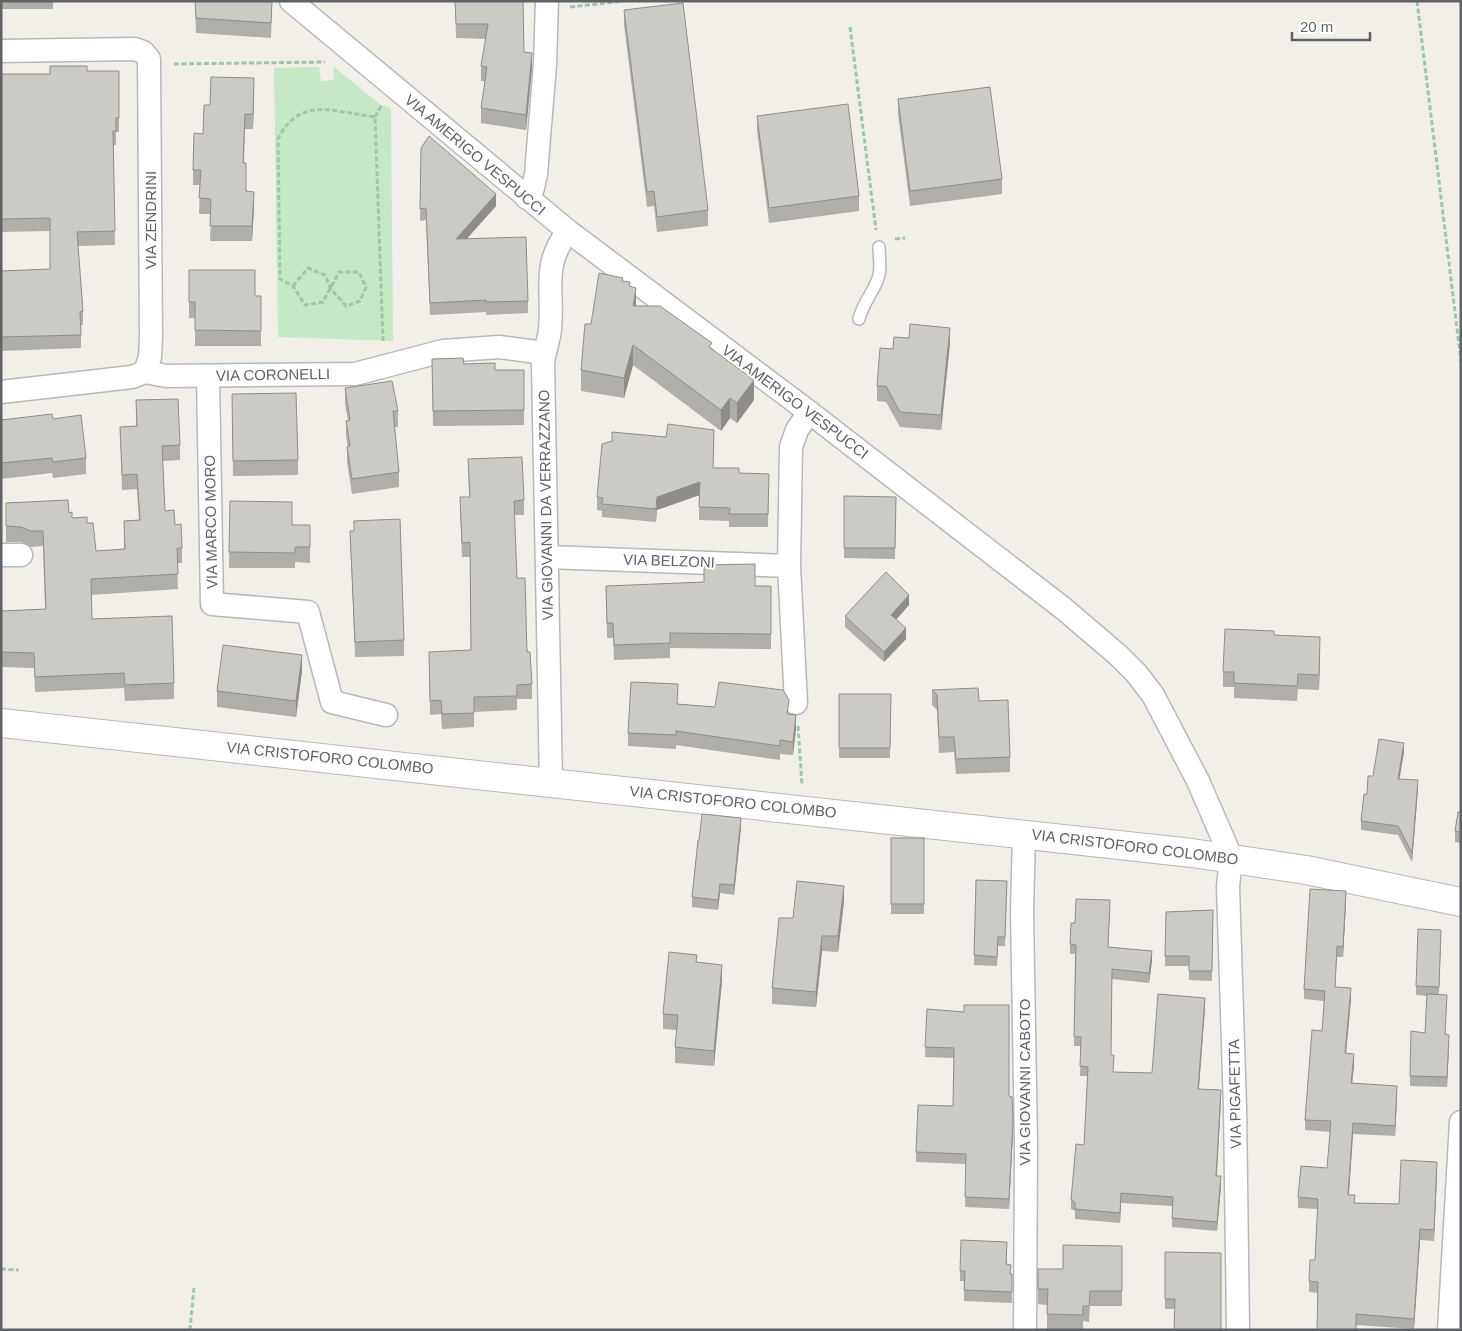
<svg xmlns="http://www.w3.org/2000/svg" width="1462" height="1331" font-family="Arial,sans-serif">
<rect width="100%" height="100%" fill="#f1efe8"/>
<path fill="#c5e8c5" d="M333 66 378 103 391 109 393 341 278 337 274 68 319 67 321 81 334 80Z"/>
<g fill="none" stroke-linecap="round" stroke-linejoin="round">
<g stroke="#b5b8bc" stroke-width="14">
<path id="service" d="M859 319C863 302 875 291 879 275 881 267 879 255 879 247"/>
</g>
<g stroke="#b5b8bc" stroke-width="25">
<g id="minor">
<path d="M291 1 568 231 809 412 1064 609 1118 655 1136 673 1153 695 1198 781 1231 857 1228 887 1235 1107 1238 1330"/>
<path d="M1 51 135 49 143 52 149 59 151 338 150 357 145 372"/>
<path d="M527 198 533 188 536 174 545 64 547 1"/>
<path d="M208 376 212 604 308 612 332 702 386 715"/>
<path d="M1 392 132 377 145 372 166 376 355 374 443 351 499 347 544 353"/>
<path d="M1 555H21"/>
<path d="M548 557 789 566 796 703"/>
<path d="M789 566 791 447 797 430 809 412"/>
<path d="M551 783 543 364C544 352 549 341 550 329 554 289 541 267 568 231"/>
<path d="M1024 834 1022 911 1026 1144 1025 1330"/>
<path d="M1449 1330 1461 1122"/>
</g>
</g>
<g stroke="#b5b8bc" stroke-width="30">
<path id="tertiary" d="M1 723 1192 853 1306 870 1461 902"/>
</g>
<g stroke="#9cc7a9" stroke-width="3" stroke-dasharray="5 2.5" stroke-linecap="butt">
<path d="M1417 1 1461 361"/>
<path d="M570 7 624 1"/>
<path d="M850 27 876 230"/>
<path d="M174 64 325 62"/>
<path d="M375 117 381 106"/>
<path d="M895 239 905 238"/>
<path d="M293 286 308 268 325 275 331 289 346 306 360 301 366 287 359 272H339L323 302 305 305 293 286 280 279 278 139C300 95 334 112 375 117L383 341"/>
<path d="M798 726 802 785"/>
<path d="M1 1269 19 1270"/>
<path d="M190 1330 194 1288"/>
</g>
<use href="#service" stroke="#fff" stroke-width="11"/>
<use href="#minor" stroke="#fff" stroke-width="22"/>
<use href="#tertiary" stroke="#fff" stroke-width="28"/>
</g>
<g fill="#afaea9">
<rect x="1" y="1" width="52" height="8"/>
<path d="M195 1 272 11 271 38 196 33Z"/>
<path d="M455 1H523L524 52 532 68 526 130 481 123V108L485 81H481V66L486 39 456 38Z"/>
<path d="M624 10 708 210V226L657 232 654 206 647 207 624 25Z"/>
<path d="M87 71H119V132H116V145H113L115 245 78 246 83 311V325H81V348L1 351V271L50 269V231L1 232V74H50Z"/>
<path d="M254 94 253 129H245L244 163 246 191 254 207 252 241H210L211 214H199L200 185H193V170L203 134 210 105Z"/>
<path d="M898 99 1002 179V194L910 206 898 114Z"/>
<path d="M757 116 859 196V211L769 223 757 131Z"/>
<path d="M421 148 496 206 467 238 528 301V313L486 315V312L430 315 426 220 420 221Z"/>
<path d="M189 270 255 296H261V346H195V318H189Z"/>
<path d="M623 281 630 287 636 306 712 348 754 400 737 423 730 418 721 431 633 365 624 398 581 391V370Z"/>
<path d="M950 343 941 430 900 427 886 402 877 401V386L893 349Z"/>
<path d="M432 359 495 370H524V425L433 426Z"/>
<path d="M345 388 398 411V427H394L399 472V487L352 494 347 462V447H348L346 436V421L348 420 345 404Z"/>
<path d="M232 394 298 460V475L233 476Z"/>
<path d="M136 400 180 445V460L163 461 165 511 175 525 182 548V563H177L178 589 91 595 92 619 174 683V699L125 701 124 688 35 692 34 668 1 667V611L45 609 43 546 31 547 21 542H6V503L69 513 72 518 87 523 96 551 124 549V521L139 520 137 489 122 490 120 427 136 426Z"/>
<path d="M53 419 86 458V474L53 478 52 473 1 479V420Z"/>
<path d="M468 459 524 500V515H514L517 578 532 684V699H517V710L474 712V727L442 729 441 714 430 715 429 652 471 650 470 557H462L460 511V497H469Z"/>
<path d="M713 468 739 473 769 474 768 527H729V521L699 520V495L657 510 656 522 602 517V511L597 510V497Z"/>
<path d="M844 496 896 497 895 559 844 558Z"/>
<path d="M230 501 292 525H310V563L295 562V568H229Z"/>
<path d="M350 531 404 640V656L355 657Z"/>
<path d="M606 586H771V649L670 648V658L614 660 613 638H607Z"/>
<path d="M909 605 896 620 906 639 884 662 845 627V616Z"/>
<path d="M1274 636 1320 653 1319 690 1298 689 1297 701 1234 698V687H1223V672Z"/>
<path d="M302 671 296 717 217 707V691Z"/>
<path d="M932 690 979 701 1010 757V772L956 774 954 752 939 753 937 710 932 705Z"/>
<path d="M839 694H891L890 758H839Z"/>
<path d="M678 704 788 714 796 729 793 755 780 754V760L676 745V749L628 746V733Z"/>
<path d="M1404 752 1399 779 1418 789 1412 862 1398 835 1361 830V821L1367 794 1373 776Z"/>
<path d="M1461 812V843L1455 842V831Z"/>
<path d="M741 827 734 895 720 893 718 910 692 907V897L699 840Z"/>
<rect x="891" y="838" width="33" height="76"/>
<path d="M1007 881 1005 946H998L997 966 974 965V955Z"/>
<path d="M844 901 838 952 822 951 816 1007 772 1004V988L793 918Z"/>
<path d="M1346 901 1343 957H1337L1335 987 1351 999 1346 1053 1354 1065 1352 1083 1397 1097 1395 1136 1353 1134 1349 1195 1355 1203 1399 1204 1437 1173 1434 1241 1420 1240 1414 1329 1356 1325 1318 1293 1309 1292V1281L1315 1260 1318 1209 1298 1208V1197L1327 1168 1330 1132 1305 1130V1120L1322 1031 1324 1001 1304 999V989Z"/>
<path d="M1110 910 1108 947 1152 961 1149 983 1112 979 1111 1055 1113 1072 1152 1073 1205 1008 1199 1089 1221 1099 1217 1176 1221 1186 1217 1231 1172 1227V1206L1121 1203 1120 1223 1075 1219V1211L1071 1209V1200L1084 1145 1088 1076H1080L1081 1046H1074L1075 954H1070V944L1075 923Z"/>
<path d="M1213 910 1212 981 1189 980V966H1165L1166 912Z"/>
<path d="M1441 939 1439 994 1446 1034 1449 1044 1447 1087 1410 1086V1076L1425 1033 1427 996 1416 995V986Z"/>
<path d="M697 962 722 980 714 1066 675 1063V1047L677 1030 663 1029V1014Z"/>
<path d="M927 1009 1009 1096 1013 1131 1009 1209 965 1207 966 1164 916 1162V1152L953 1106 954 1058 925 1057Z"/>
<path d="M1122 1246V1306H1090L1089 1322 1083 1321V1330H1047V1305L1038 1304V1269H1063Z"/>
<path d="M1165 1252 1221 1330 1174 1309H1165Z"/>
<path d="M1007 1253V1264L1011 1274H1012V1303L964 1301V1281H960V1271Z"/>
</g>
<g fill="#8f8d8a">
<path d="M532 53V68L526 130V115Z"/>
<path d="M254 78V94L253 129V114Z"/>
<path d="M254 192V207L252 241V226Z"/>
<path d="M496 194V206L456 251V239Z"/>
<path d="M636 288V308L633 306Z"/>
<path d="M950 328V343L941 430V415Z"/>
<path d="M633 345V365L624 398V378Z"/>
<path d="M754 380V400L737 423V403Z"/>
<path d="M730 398V418L721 431V410Z"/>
<path d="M700 482V495L657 510 656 522 657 497Z"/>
<path d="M909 595V605L891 625V615Z"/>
<path d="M906 628V639L884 662V652Z"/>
<path d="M1320 637V653L1319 690V675Z"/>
<path d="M302 655V671L296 717V701Z"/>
<path d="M796 715V729L793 755V742Z"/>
<path d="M1404 743V752L1398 788V779Z"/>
<path d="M1418 780V789L1412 862V853Z"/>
<path d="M741 818V827L734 895V885Z"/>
<path d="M720 884V893L718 910V900Z"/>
<path d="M844 886V901L838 952V936Z"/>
<path d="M1346 891V901L1343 957V947Z"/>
<path d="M822 936V951L816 1007V992Z"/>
<path d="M1152 951V961L1149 983V973Z"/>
<path d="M722 965V980L714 1066V1051Z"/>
<path d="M1351 988V999L1345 1064V1053Z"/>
<path d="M1205 998V1008L1198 1098V1089Z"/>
<path d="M1449 1035V1044L1447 1087V1077Z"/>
<path d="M1354 1054V1065L1351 1094V1083Z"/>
<path d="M1397 1086V1097L1395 1136V1126Z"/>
<path d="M1221 1090V1099L1216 1185V1176Z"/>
<path d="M1013 1121V1131L1009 1209V1199Z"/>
<path d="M1353 1123V1134L1348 1205V1195Z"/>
<path d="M1437 1162V1173L1434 1241V1230Z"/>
<path d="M1221 1176V1186L1217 1231V1222Z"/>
<path d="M1121 1193V1203L1120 1223V1213Z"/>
<path d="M1420 1229V1240L1414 1329V1319Z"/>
</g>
<g fill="#cccac5" stroke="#8f8d8a">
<path d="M195 1H272L271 23 196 18Z"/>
<path d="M455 1H523L524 52 532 53 526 115 481 108 487 67 481 66 488 24H456Z"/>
<path d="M683 3 708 210 657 217 654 191 647 192 624 10Z"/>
<path d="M50 66H87V71H119V118H116V131H113L115 231 77 232 83 311 80 312 81 335 1 337V271L50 269V218L1 219V74H50Z"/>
<path d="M211 77 254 78 253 114H245L243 163H246V191L254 192 252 226H210L211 199 199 198 201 170H193L194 133 203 134 204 105H210Z"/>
<path d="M990 87 1002 179 910 191 898 99Z"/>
<path d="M848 104 859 196 769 208 757 116Z"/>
<path d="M429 136 496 194 456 239 526 237 528 301 486 302V300L430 303 426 208 420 209 421 148Z"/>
<path d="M189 270H255V296H261V331L195 330V302H189Z"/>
<path d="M599 273 623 278 622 281 630 282 629 286 636 288 633 306H660L712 343 709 347 754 380 737 403 730 398 721 410 633 345 624 378 581 370 585 324H591Z"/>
<path d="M910 324 950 328 941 415 900 412 886 386H877L880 348 893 349 894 337 909 338Z"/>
<path d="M463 358 464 364 495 363V370H524V410L433 411 432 359Z"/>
<path d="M392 381 398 411H393L399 472 352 479 347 447 350 446 346 421 350 420 345 388Z"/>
<path d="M296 393 298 460 233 461 232 394Z"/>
<path d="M178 399 180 445 162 446 165 511 174 510 175 525 181 524 182 548H177L178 574 91 579 92 619 172 616 174 683 125 685 124 673 35 677 34 653 1 652V611L46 609 43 531H31L21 527 6 526V503L68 500 69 513 72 512V518L87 517V523H93L96 551 125 549 124 521 140 520 137 474 122 475 120 427 137 426 136 400Z"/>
<path d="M52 414 53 419 81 415 86 458 53 462 52 458 1 463V420Z"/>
<path d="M668 424 714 430 713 468H739V473L769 474 768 514H729L730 508 699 507 700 482 657 497 656 509 602 504 603 498 597 497 602 444 612 441V432L666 437Z"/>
<path d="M522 457 524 500 514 501 517 578H525L527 652H530L532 684 517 685V696L474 697V713L442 714 441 700 430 701 429 652 471 650 470 542 462 543 460 497H470L468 459Z"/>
<path d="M844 496 896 497 895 548H844Z"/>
<path d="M230 501 292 502V525H310V547H295V553L229 552Z"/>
<path d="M400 519 404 640 355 642 350 531H354V521Z"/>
<path d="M755 564V586H771V634L670 633V643L614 645 613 623H607L606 586 704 582V565Z"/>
<path d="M886 572 909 595 891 615 906 628 884 652 845 616Z"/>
<path d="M1225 629 1274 631V635L1320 637 1319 675 1298 674 1297 686 1234 683V672H1223Z"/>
<path d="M223 645 302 655 296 701 217 691Z"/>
<path d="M631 682 678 684 677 704 715 707 719 682 783 690 789 700 787 714 796 715 793 742 780 740V746L676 731V735L628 733Z"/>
<path d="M978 688 979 701 1008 700 1010 757 956 759 954 737H939L937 695 932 690Z"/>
<path d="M839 694H891L890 748H839Z"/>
<path d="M1379 739 1404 743 1398 779 1418 780 1412 853 1398 826 1361 821 1364 794H1367L1368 776H1373Z"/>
<path d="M1458 812H1461V832L1455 831Z"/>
<path d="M702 814 741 818 734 885 720 884 718 900 692 897 698 840H699Z"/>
<rect x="891" y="838" width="33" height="66"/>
<path d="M976 880 1007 881 1005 937H998L997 957 974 955Z"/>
<path d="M797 881 844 886 838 936H822L816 992 772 988 779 918H793Z"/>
<path d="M1310 889 1346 891 1343 947 1337 946 1335 987 1351 988 1345 1053 1354 1054 1351 1083 1397 1086 1395 1126 1353 1123 1348 1195H1355L1354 1203 1399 1204 1401 1160 1437 1162 1434 1230 1420 1229 1414 1319 1356 1314V1330H1317L1318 1282 1309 1281 1310 1260H1315L1318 1199 1298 1197 1301 1166 1327 1168 1331 1121 1305 1120 1312 1030 1322 1031 1325 991 1304 989Z"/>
<path d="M1076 899 1110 900 1108 947 1152 951 1149 973 1112 969 1111 1055H1114L1113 1072 1152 1073 1158 994 1205 998 1198 1089 1221 1090 1216 1176H1221L1217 1222 1172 1218 1173 1197 1121 1193 1120 1213 1075 1209V1202L1071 1200 1076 1144 1084 1145 1088 1067 1080 1066 1081 1037H1074L1076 945 1070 944 1071 923H1075Z"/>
<path d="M1213 910 1212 971H1189V956H1165L1166 912Z"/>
<path d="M1418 929 1441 930 1439 987 1416 986Z"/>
<path d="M669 952 697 955 696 962 722 965 714 1051 675 1047 678 1015 663 1014Z"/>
<path d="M1427 994 1447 995 1445 1034 1449 1035 1447 1077 1410 1076 1411 1031 1425 1033Z"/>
<path d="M964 1005H1009V1096L1012 1097 1013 1121 1009 1199 965 1197 966 1154 916 1152 918 1105 953 1106 954 1048 925 1047 927 1009 964 1012Z"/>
<path d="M961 1240 1007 1242 1006 1264 1011 1265 1010 1274H1012V1292L964 1290 965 1271H960Z"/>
<path d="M1063 1245 1122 1246V1291H1090L1089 1306H1083V1315L1047 1314 1048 1289H1038V1269H1063Z"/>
<path d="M1165 1252 1221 1253V1330H1174L1175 1299H1165Z"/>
</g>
<g text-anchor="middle" stroke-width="4" stroke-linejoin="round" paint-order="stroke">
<g font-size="15" fill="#5f6368" stroke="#fff">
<text transform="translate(475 155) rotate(40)" y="5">VIA AMERIGO VESPUCCI</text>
<text transform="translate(151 220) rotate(-90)" y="5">VIA ZENDRINI</text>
<text transform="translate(273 375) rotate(-1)" y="5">VIA CORONELLI</text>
<text transform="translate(795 402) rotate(37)" y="5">VIA AMERIGO VESPUCCI</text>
<text transform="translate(546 505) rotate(-91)" y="5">VIA GIOVANNI DA VERRAZZANO</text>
<text transform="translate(211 522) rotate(-91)" y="5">VIA MARCO MORO</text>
<text transform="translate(669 561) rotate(2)" y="5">VIA BELZONI</text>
<text transform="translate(330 758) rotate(6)" y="5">VIA CRISTOFORO COLOMBO</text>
<text transform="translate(733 802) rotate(6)" y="5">VIA CRISTOFORO COLOMBO</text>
<text transform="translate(1135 847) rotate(7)" y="5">VIA CRISTOFORO COLOMBO</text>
<text transform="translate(1025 1082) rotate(-90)" y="5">VIA GIOVANNI CABOTO</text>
<text transform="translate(1235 1094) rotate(-91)" y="5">VIA PIGAFETTA</text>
</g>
</g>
<rect width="1462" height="1331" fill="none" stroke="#5f6368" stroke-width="5"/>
<path d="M1292 32v8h78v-8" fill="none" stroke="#5f6368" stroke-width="2.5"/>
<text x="1300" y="32" font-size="15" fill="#5f6368" stroke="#ffffff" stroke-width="4" paint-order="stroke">20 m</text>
</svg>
